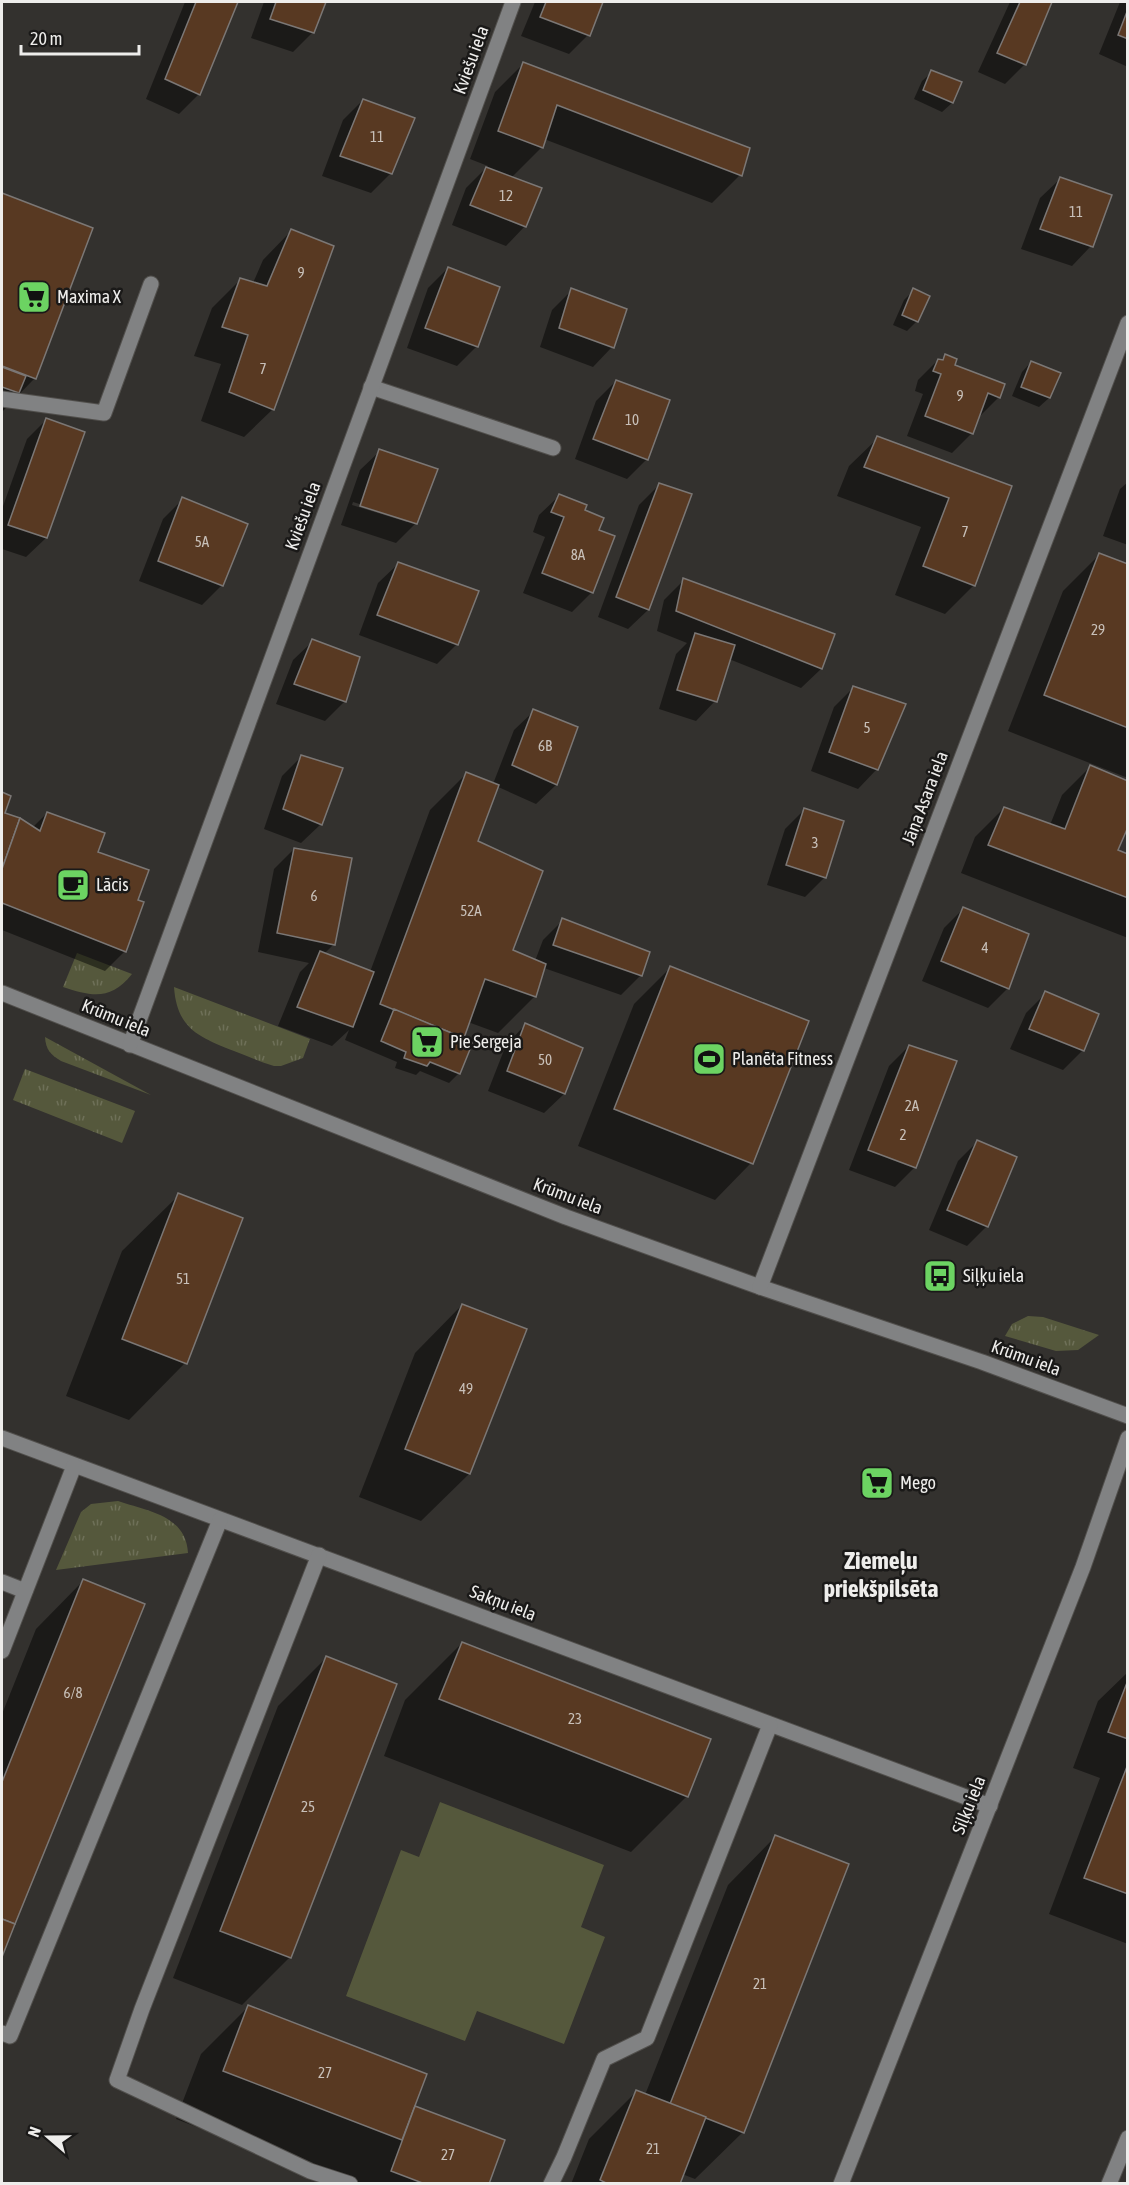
<svg xmlns="http://www.w3.org/2000/svg" width="1129" height="2185" font-family="'Asap Condensed',sans-serif">
<defs>
<pattern id="grass-tufts" width="24" height="20" patternUnits="userSpaceOnUse" patternTransform="scale(1.5)"><rect width="24" height="20" fill="#55583c"/><path d="M3 7l-1-3M5 7V3M7 7l1-3M15 17l-1-3M17 17v-4M19 17l1-3" fill="none" stroke="#6e7058"/></pattern>
</defs>
<rect width="100%" height="100%" fill="#33312e"/>
<g fill="url(#grass-tufts)">
<path d="M77 953 132 974C111 1000 93 997 63 987Z"/>
<path d="M174 987 310 1039 303 1058 281 1066H274C260 1062 247 1056 234 1051 199 1037 177 1029 174 987Z"/>
<path d="M45 1037 151 1095 61 1061C50 1054 46 1050 45 1037Z"/>
<path d="M25 1069 135 1111 122 1143 13 1100Z"/>
<path d="M1028 1316 1043 1317 1099 1335 1078 1350 1056 1351 1005 1336 1012 1324Z"/>
<path d="M118 1501C147 1511 186 1515 188 1553L56 1570 81 1512 91 1504Z"/>
</g>
<path fill="#55583c" d="M440 1802 604 1865 581 1927 605 1937 564 2044 477 2011 465 2041 346 1996 401 1850 419 1857Z"/>
<g fill="#0007" fill-rule="evenodd">
<path d="M185 2H236L199 94 179 114 146 99Z"/>
<path d="M264 2H325L313 32 293 52 251 38Z"/>
<path d="M535 2H601L588 35 569 54 521 36Z"/>
<path d="M1010 2H1050L1025 64 1005 84 978 72Z"/>
<path d="M1120 2H1128V67L1099 54Z"/>
<path d="M523 64 740 175 712 203 544 139 542 147 511 178 525 226 506 246 452 225 466 188 488 166 470 159 495 92Z"/>
<path d="M932 72 960 83 952 103 942 112 914 99 922 81Z"/>
<path d="M363 100 391 173 371 193 322 176 343 120Z"/>
<path d="M1060 179 1091 246 1072 266 1021 249 1040 198Z"/>
<path d="M2 194 91 229 34 379 2 412Z"/>
<path d="M291 231 273 409 244 437 201 421 221 364 194 356 212 308 241 279 253 283 263 260Z"/>
<path d="M448 268 477 346 457 366 407 348 428 288Z"/>
<path d="M572 290 612 347 593 367 540 347 552 310Z"/>
<path d="M914 290 917 321 907 331 893 325 904 300Z"/>
<path d="M945 356 953 366 999 397 979 417 972 433 952 453 907 436 923 394 915 391 918 380 938 360 940 361Z"/>
<path d="M1031 362 1049 398 1039 407 1012 396 1022 372Z"/>
<path d="M616 381 647 459 627 479 575 459 596 401Z"/>
<path d="M46 420 83 432 46 538 26 557 2 549V509L27 439Z"/>
<path d="M878 438 1010 487 974 585 945 614 895 595 921 527 837 496 849 466Z"/>
<path d="M380 451 416 523 396 543 341 525 360 470ZM353 502 407 519V522L352 505Z"/>
<path d="M1128 482V545L1103 536 1120 489Z"/>
<path d="M659 485 690 494 648 610 628 629 598 617 639 505Z"/>
<path d="M559 496 583 511 597 531 592 592 572 612 523 593 545 537 533 532 539 515Z"/>
<path d="M183 499 246 524 221 586 202 605 139 581 163 519Z"/>
<path d="M1099 555 1128 566V778L1008 731 1063 591Z"/>
<path d="M398 564 457 644 437 664 359 635 378 583Z"/>
<path d="M684 580 833 635 821 669 801 688 729 659 715 701 696 721 659 709 676 654 687 643 657 631 664 600Z"/>
<path d="M313 641 345 701 325 721 276 704 293 660Z"/>
<path d="M854 687 877 769 858 789 811 771 834 707Z"/>
<path d="M534 711 576 728 556 785 536 804 496 786 476 842 511 951 535 961 543 940 563 920 641 975 621 995 544 968 534 997 498 1033 468 1022 462 1039 459 1073 449 1083 420 1071 416 1075 395 1068 397 1062 345 1040 349 1030 332 1046 278 1026 300 972 309 963 258 952 274 869 294 849 334 944 324 954 370 972 430 810 466 774 493 784 514 730Z"/>
<path d="M301 757 321 824 301 843 264 829 282 776Z"/>
<path d="M1090 767 1116 851 1128 855V938L961 873 975 837 1004 808 1050 825 1062 795Z"/>
<path d="M2 794 9 797 3 814 32 828 47 813 96 853 136 901 125 951 105 971 2 930Z"/>
<path d="M804 810 825 877 805 897 767 885 785 829Z"/>
<path d="M963 909 1008 988 988 1008 922 981 944 928Z"/>
<path d="M670 968 807 1022 751 1163 715 1200 578 1146 634 1004Z"/>
<path d="M1046 993 1083 1050 1063 1070 1010 1049 1026 1013Z"/>
<path d="M525 1025 581 1049 564 1094 544 1113 488 1091 506 1045Z"/>
<path d="M909 1046 915 1167 895 1187 849 1170 889 1066Z"/>
<path d="M977 1142 1015 1158 986 1227 967 1246 929 1230 958 1161Z"/>
<path d="M179 1195 241 1219 185 1363 129 1420 66 1396 122 1251Z"/>
<path d="M462 1305 525 1330 469 1474 421 1521 359 1497 415 1353Z"/>
<path d="M83 1581 143 1605 2 1953V1714L36 1629Z"/>
<path d="M462 1643 687 1796 631 1852 384 1756 405 1700Z"/>
<path d="M326 1658 290 1957 242 2005 173 1978 278 1706Z"/>
<path d="M1128 1672V1944L1049 1914 1100 1778 1073 1768 1098 1701Z"/>
<path d="M775 1837 743 2132 695 2179 682 2174 679 2184H571L589 2139 636 2092 645 2095 728 1885Z"/>
<path d="M248 2007 413 2107 503 2141 487 2184H344L176 2119 201 2054Z"/>
</g>
<g fill="#583922" stroke="#7b7775" stroke-width="1.5">
<path d="M196 2H238L200 95 165 79Z"/>
<path d="M276 2H326L314 33 270 19Z"/>
<path d="M546 2H603L590 36 540 17Z"/>
<path d="M1020 2H1052L1026 65 997 53Z"/>
<path d="M1128 9V39L1118 35Z"/>
<path d="M523 62 750 148 742 176 557 105 543 148 498 131Z"/>
<path d="M931 70 962 82 953 103 923 90Z"/>
<path d="M363 99 415 118 392 174 340 156Z"/>
<path d="M486 167 542 188 526 227 470 205Z"/>
<path d="M1060 177 1112 195 1093 247 1040 229Z"/>
<path d="M2 193 93 228 36 379 2 366Z"/>
<path d="M291 229 334 246 274 410 229 392 248 335 222 327 240 278 267 286Z"/>
<path d="M448 267 500 287 478 347 425 328Z"/>
<path d="M571 288 627 309 614 348 559 328Z"/>
<path d="M913 288 930 296 918 322 902 315Z"/>
<path d="M945 354 957 359 955 365 1005 384 1000 398 988 393 973 434 925 416 941 374 933 371 938 359 943 360Z"/>
<path d="M1031 361 1061 373 1050 398 1021 387Z"/>
<path d="M2 367 26 376 19 393 2 387Z"/>
<path d="M616 380 670 400 648 460 593 439Z"/>
<path d="M46 418 85 432 47 538 8 525Z"/>
<path d="M877 436 1012 486 975 586 923 566 949 498 864 467Z"/>
<path d="M379 449 438 469 417 524 360 506Z"/>
<path d="M659 483 692 494 649 610 616 597Z"/>
<path d="M559 494 587 505 585 510 604 518 599 530 615 536 593 593 542 573 564 517 551 512Z"/>
<path d="M182 497 248 524 223 586 158 561Z"/>
<path d="M1099 553 1128 564V728L1044 695Z"/>
<path d="M398 562 479 591 458 645 377 615Z"/>
<path d="M683 578 835 634 822 669 676 611Z"/>
<path d="M695 633 735 645 717 702 677 690Z"/>
<path d="M312 639 360 657 346 702 294 684Z"/>
<path d="M853 686 906 704 878 770 829 752Z"/>
<path d="M533 709 578 727 557 785 512 765Z"/>
<path d="M301 755 343 768 322 825 283 809Z"/>
<path d="M1090 765 1128 781V827L1118 850 1128 854V898L988 845 1004 807 1065 829Z"/>
<path d="M466 772 499 785 478 841 543 871 513 950 546 964 536 997 485 979 464 1038 380 1004Z"/>
<path d="M2 792 11 796 5 813 20 818 2 869Z"/>
<path d="M804 808 844 821 826 878 786 865Z"/>
<path d="M47 812 105 833 98 852 149 870 138 900 144 902 126 952 2 903V869L20 818 40 831Z"/>
<path d="M294 848 352 858 335 945 277 933Z"/>
<path d="M963 907 1029 934 1009 989 941 961Z"/>
<path d="M562 918 650 952 642 976 553 945Z"/>
<path d="M320 951 374 972 353 1027 297 1007Z"/>
<path d="M670 966 809 1021 753 1164 614 1109Z"/>
<path d="M1045 991 1099 1014 1084 1051 1029 1029Z"/>
<path d="M394 1009 473 1042 460 1074 430 1062 427 1066 404 1058 406 1052 381 1041Z"/>
<path d="M525 1023 583 1048 565 1094 507 1071Z"/>
<path d="M909 1045 957 1061 916 1168 868 1150Z"/>
<path d="M977 1140 1017 1157 988 1227 947 1210Z"/>
<path d="M178 1193 243 1218 187 1364 122 1339Z"/>
<path d="M462 1304 527 1329 470 1474 405 1449Z"/>
<path d="M83 1579 145 1604 15 1924 2 1919V1782Z"/>
<path d="M462 1642 711 1739 688 1797 439 1699Z"/>
<path d="M326 1656 397 1684 291 1958 220 1931Z"/>
<path d="M1128 1680V1739L1108 1732Z"/>
<path d="M1128 1764V1894L1084 1878Z"/>
<path d="M775 1835 849 1864 744 2133 670 2104Z"/>
<path d="M2 1919 15 1924 2 1957Z"/>
<path d="M248 2005 427 2074 402 2140 223 2071Z"/>
<path d="M636 2090 706 2117 680 2184H608L600 2180Z"/>
<path d="M415 2106 505 2140 489 2184H425L391 2171Z"/>
</g>
<g fill="none" stroke-linecap="round" stroke-linejoin="round">
<g stroke="#514f4c" stroke-width="17">
<g id="minor">
<path d="M371 387 553 448"/>
<path d="M2 399 104 413 151 284"/>
<path d="M2 993 566 1217 760 1287 982 1362 1128 1416"/>
<path d="M130 1045 513 2"/>
<path d="M760 1287 1128 323"/>
<path d="M2 1438 990 1806"/>
<path d="M319 1555 142 2009 117 2080 310 2171 350 2184"/>
<path d="M2 1582 25 1591"/>
<path d="M2 1651 74 1466"/>
<path d="M2 2033 10 2036 220 1520"/>
<path d="M551 2184 564 2157 604 2059 647 2038 770 1725"/>
<path d="M841 2184 1083 1567 1128 1438"/>
<path d="M1109 2184 1128 2138"/>
</g>
</g>
<use href="#minor" stroke="#818283" stroke-width="15"/>
</g>
<defs>
<g id="supermarket-square" transform="scale(1.725)"><rect x="-9" y="-9" width="18" height="18" rx="4" fill="#6cd362" stroke="#1a1918"/><path d="M-6-5.5h2.5l.6 2H6L4.5 2H-2.5L-4.4-4H-6ZM-1.5 3.2a1.3 1.3 0 1 0 .1 0ZM3 3.2a1.3 1.3 0 1 0 .1 0Z" fill="#111"/></g>
<g id="cafe-square" transform="scale(1.725)"><rect x="-9" y="-9" width="18" height="18" rx="4" fill="#6cd362" stroke="#1a1918"/><path d="M-5.5-4.5H6V0H3Q3 3.5 0 3.5H-2.5Q-5.5 3.5-5.5 0ZM3-3.2v2h1.7v-2ZM-6 4.5H4V6H-6Z" fill="#111"/></g>
<g id="stadium-square" transform="scale(1.725)"><rect x="-9" y="-9" width="18" height="18" rx="4" fill="#6cd362" stroke="#1a1918"/><path d="M0-5a6.5 5 0 1 0 0 10a6.5 5 0 1 0 0-10ZM-3.5-1.8h7v3.6h-7Z" fill="#111"/></g>
<g id="bus-square" transform="scale(1.725)"><rect x="-9" y="-9" width="18" height="18" rx="4" fill="#6cd362" stroke="#1a1918"/><path d="M-5-6H5V4H4V6H2V4H-2V6H-4V4H-5ZM-3.5-4V0h7V-4ZM-3.5 1.2v1.5H-2V1.2ZM2 1.2v1.5H3.5V1.2Z" fill="#111"/></g>
</defs>
<g fill-rule="evenodd">
<use href="#supermarket-square" x="34" y="297"/>
<use href="#cafe-square" x="73" y="885"/>
<use href="#supermarket-square" x="427" y="1042"/>
<use href="#stadium-square" x="709" y="1059"/>
<use href="#bus-square" x="940" y="1276"/>
<use href="#supermarket-square" x="877" y="1483"/>
</g>
<g text-anchor="middle" stroke-width="5" stroke-linejoin="round" paint-order="stroke">
<g font-size="15" fill="#c8c0b9">
<text x="377" y="142">11</text>
<text x="506" y="201">12</text>
<text x="1076" y="217">11</text>
<text x="301" y="278">9</text>
<text x="263" y="374">7</text>
<text x="960" y="401">9</text>
<text x="632" y="425">10</text>
<text x="965" y="537">7</text>
<text x="202" y="547">5A</text>
<text x="578" y="560">8A</text>
<text x="1098" y="635">29</text>
<text x="867" y="733">5</text>
<text x="545" y="751">6B</text>
<text x="815" y="848">3</text>
<text x="314" y="901">6</text>
<text x="471" y="916">52A</text>
<text x="985" y="953">4</text>
<text x="545" y="1065">50</text>
<text x="912" y="1111">2A</text>
<text x="903" y="1140">2</text>
<text x="183" y="1284">51</text>
<text x="466" y="1394">49</text>
<text x="73" y="1698">6/8</text>
<text x="575" y="1724">23</text>
<text x="308" y="1812">25</text>
<text x="760" y="1989">21</text>
<text x="325" y="2078">27</text>
<text x="653" y="2154">21</text>
<text x="448" y="2160">27</text>
</g>
<g font-size="18" fill="#eeedeb" stroke="#1a1918">
<text transform="translate(471 60) rotate(-70)" y="6">Kviešu iela</text>
<text transform="translate(303 516) rotate(-70)" y="6">Kviešu iela</text>
<text transform="translate(925 798) rotate(-69)" y="6">Jāņa Asara iela</text>
<text transform="translate(116 1018) rotate(22)" y="6">Krūmu iela</text>
<text transform="translate(568 1196) rotate(21)" y="6">Krūmu iela</text>
<text transform="translate(1026 1358) rotate(20)" y="6">Krūmu iela</text>
<text transform="translate(503 1603) rotate(21)" y="6">Sakņu iela</text>
<text transform="translate(969 1805) rotate(-68)" y="6">Siļķu iela</text>
</g>
<g font-size="18" fill="#eeedeb" stroke="#1a1918" text-anchor="start">
<text x="57" y="303">Maxima X</text>
<text x="96" y="891">Lācis</text>
<text x="450" y="1048">Pie Sergeja</text>
<text x="732" y="1065">Planēta Fitness</text>
<text x="963" y="1282">Siļķu iela</text>
<text x="900" y="1489">Mego</text>
</g>
<g font-size="24" font-weight="bold" fill="#eeedeb" stroke="#1a1918">
<text x="881" y="1569">Ziemeļu<tspan x="881" dy="28">priekšpilsēta</tspan></text>
</g>
</g>
<rect width="1129" height="2185" fill="none" stroke="#eeedeb" stroke-width="6"/>
<g transform="translate(48 2137) rotate(290)" stroke="#1a1918" stroke-width="4.5" paint-order="stroke">
<path d="M0-4.5L10 22L0 15L-10 22Z" fill="#eeedeb"/>
<text y="-9" font-size="16" font-weight="bold" text-anchor="middle" fill="#eeedeb">N</text>
</g>
<path d="M21 45v9h118v-9" fill="none" stroke="#eeedeb" stroke-width="3"/>
<text x="30" y="45" font-size="18" fill="#eeedeb" stroke="#1a1918" stroke-width="4.5" paint-order="stroke">20 m</text>
</svg>
